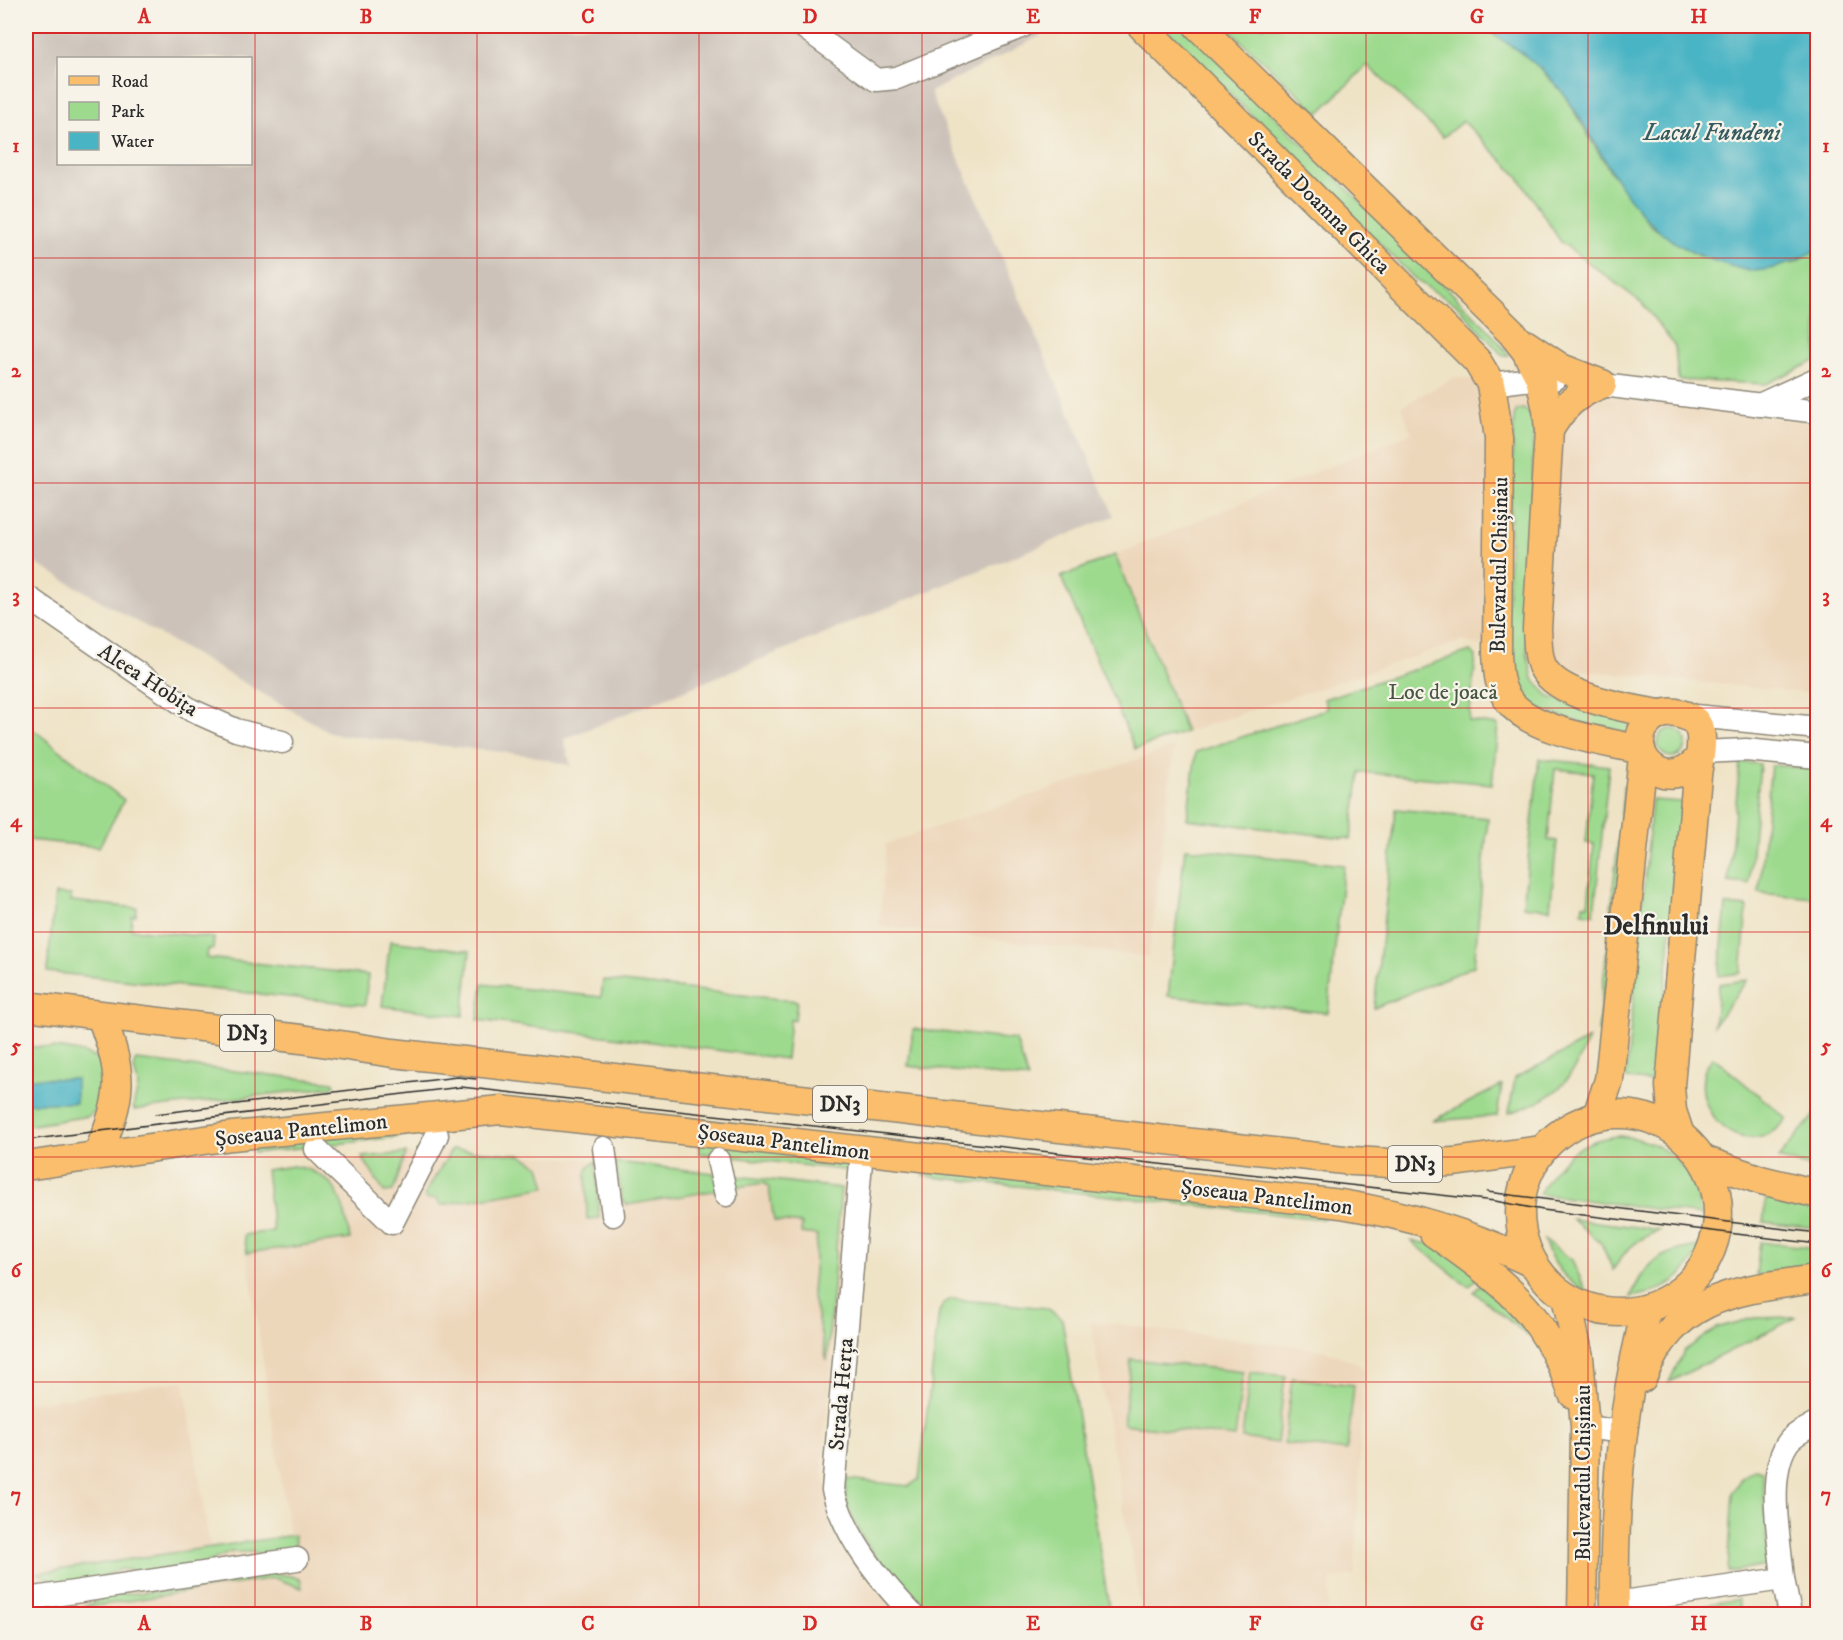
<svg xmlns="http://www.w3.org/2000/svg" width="1843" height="1640" font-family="'IM FELL DW Pica',serif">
<rect width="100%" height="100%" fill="#f7f3e8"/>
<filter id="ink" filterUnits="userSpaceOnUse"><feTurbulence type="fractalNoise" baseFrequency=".0167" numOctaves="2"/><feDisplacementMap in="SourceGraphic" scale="12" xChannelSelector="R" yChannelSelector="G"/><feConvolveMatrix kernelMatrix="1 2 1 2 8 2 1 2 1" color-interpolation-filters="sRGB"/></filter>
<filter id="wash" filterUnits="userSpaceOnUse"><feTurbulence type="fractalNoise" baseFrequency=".008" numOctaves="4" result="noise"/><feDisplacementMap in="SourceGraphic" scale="24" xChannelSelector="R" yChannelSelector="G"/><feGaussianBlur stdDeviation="1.35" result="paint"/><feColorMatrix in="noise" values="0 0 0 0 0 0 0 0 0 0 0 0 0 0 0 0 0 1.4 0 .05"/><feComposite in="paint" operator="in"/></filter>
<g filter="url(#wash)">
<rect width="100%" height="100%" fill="#efe3c6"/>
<g fill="#edd7bb">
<path d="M1455 377 1817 423V694L1559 668 1462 641 1135 749 1061 577 1411 433 1402 406Z"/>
<path d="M1174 747 1149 957 879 926 886 844Z"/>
<path d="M452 1149 615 1162 849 1189 822 1462 831 1517 843 1547 900 1614H43L26 1498V1404L184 1380 210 1547 289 1535 244 1235 273 1231 266 1170Z"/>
<path d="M1090 1321 1323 1350 1356 1362 1364 1369 1355 1576 1331 1579 1328 1614H1142Z"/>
</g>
<path fill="#ccc2b9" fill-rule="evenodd" d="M26 26H1060L930 92 1114 516 564 739 571 766 529 755 333 734 26 558ZM58 58H250V164H58Z"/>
<g fill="#9dda8e" stroke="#64825c" stroke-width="1.5">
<path d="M1163 26H1184L1487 328 1509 355 1503 356 1457 305 1417 281Z"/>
<path d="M1225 26H1479L1484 28 1532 60 1563 93 1608 168 1650 225 1675 242 1698 256 1793 264 1817 250V360L1766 384 1678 380 1675 346 1642 303 1561 242 1518 176 1463 121 1443 137 1367 65 1319 113Z"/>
<path d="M1524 409 1531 415 1534 425 1527 651 1533 679 1550 697 1625 720 1631 727 1628 734 1620 735 1535 708 1514 682 1506 649 1514 416 1517 410Z"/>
<path d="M1115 555 1186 732 1135 749 1061 577Z"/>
<path d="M1470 651 1476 656 1469 721 1498 725 1492 784 1360 772 1351 839 1187 819 1196 752 1327 709 1324 699Z"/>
<path d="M26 724 124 800 99 847 29 840 26 831Z"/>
<circle cx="1672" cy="743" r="14"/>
<path d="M1539 759 1609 766 1594 914 1582 912 1583 904 1588 905 1594 844 1586 843 1593 773 1555 769 1548 840 1557 841 1550 909 1523 906Z"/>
<path d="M1740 762 1760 764 1749 884 1728 882Z"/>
<path d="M1771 765 1817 769 1818 864 1814 898 1759 893Z"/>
<path d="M1624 786 1629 787 1603 1032H1598Z"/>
<path d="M1652 800 1682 802 1657 1082 1626 1079Z"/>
<path d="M1396 809 1488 818 1474 966 1374 1008Z"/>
<path d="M1185 848 1344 865 1328 1013 1168 996Z"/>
<path d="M55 894 71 895V901L137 908 136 916H132L131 929 214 938 213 949H208L207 958 368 975 365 1005 47 972Z"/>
<path d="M1726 905 1747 907 1741 973 1719 976Z"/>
<path d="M390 941 470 951 463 1016 382 1006Z"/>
<path d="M603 980 797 1001 795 1020H790L786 1059 478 1020 483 984 601 997Z"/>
<path d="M1747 980 1714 1025 1719 984Z"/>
<path d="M913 1029 1016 1040 1028 1079 908 1066Z"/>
<path d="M1589 1039C1568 1084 1559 1098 1509 1113L1515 1078Z"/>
<path d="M26 1046C51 1049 120 1046 106 1089 102 1100 99 1108 89 1116L26 1126Z"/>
<path d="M1713 1057 1787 1119C1779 1127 1772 1134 1761 1137 1726 1146 1695 1105 1704 1073 1705 1067 1710 1061 1713 1057Z"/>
<path d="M136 1060 333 1082 335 1084 332 1087 134 1110C132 1102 138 1094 138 1085 137 1076 131 1068 136 1060Z"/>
<path d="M1502 1085 1497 1116 1432 1121Z"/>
<path d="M1817 1112V1169L1778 1158Z"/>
<path d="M396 1122 398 1137 254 1153 253 1139Z"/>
<path d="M1619 1136C1667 1140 1694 1168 1701 1215L1539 1194C1557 1161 1579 1139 1619 1136Z"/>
<path d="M701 1137 853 1154 852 1171 699 1153Z"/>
<path d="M452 1149 521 1155 540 1166 546 1187 441 1205 436 1198 427 1199 425 1194Z"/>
<path d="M406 1153 393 1191 384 1192 362 1157Z"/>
<path d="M596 1161 599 1218 587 1219 586 1174 588 1168Z"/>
<path d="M615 1162 714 1173 719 1190 627 1205 622 1199Z"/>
<path d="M925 1162 1325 1205 1323 1219 924 1176Z"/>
<path d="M293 1166C337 1173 343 1199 350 1239L247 1253 244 1235 273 1231 266 1170Z"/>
<path d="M728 1175 841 1188 827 1361 812 1293 817 1235 801 1233 802 1224 774 1221 769 1188 764 1183 730 1188Z"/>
<path d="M1767 1190 1817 1204V1228L1763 1222Z"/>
<path d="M1572 1219 1661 1230C1638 1238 1625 1249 1613 1270L1601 1243Z"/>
<path d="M1544 1240 1572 1260 1587 1293C1565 1280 1552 1264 1544 1240Z"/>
<path d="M1411 1241 1446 1246 1482 1272 1469 1287Z"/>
<path d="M1760 1242 1817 1248V1272L1756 1275Z"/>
<path d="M1703 1245C1684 1278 1669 1291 1631 1297 1646 1258 1664 1252 1703 1245Z"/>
<path d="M1488 1276 1516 1302 1528 1336 1474 1292Z"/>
<path d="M952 1299 1047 1308 1062 1319 1110 1614H926C900 1585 835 1522 847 1479L909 1486 919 1479 939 1312 944 1302Z"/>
<path d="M1797 1317 1669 1382 1684 1351 1716 1328 1754 1318Z"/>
<path d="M1131 1359 1243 1372 1235 1437 1123 1424Z"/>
<path d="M1250 1372 1285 1376 1277 1443 1242 1438Z"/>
<path d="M1292 1378 1354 1385 1347 1451 1284 1443Z"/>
<path d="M1755 1469 1762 1471 1763 1476 1768 1566 1728 1572 1733 1493 1742 1478Z"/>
<path d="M294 1535 295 1544 292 1549 261 1555 252 1552H231L204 1564 146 1572 121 1569 99 1578 59 1584 37 1573Z"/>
<path d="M270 1572 300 1578 302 1588 274 1578 82 1608 109 1595 177 1590 199 1585 211 1578Z"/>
<path d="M1738 1599 1741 1614 1657 1613Z"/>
</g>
<g fill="#48b4c4" stroke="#3a7078" stroke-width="1.5">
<path d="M1479 26H1817V250C1798 261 1777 270 1753 271 1743 271 1729 265 1718 262 1629 236 1612 160 1563 93 1541 64 1510 43 1479 26Z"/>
<path d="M26 1078 76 1079V1103H26Z"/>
</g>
</g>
<g filter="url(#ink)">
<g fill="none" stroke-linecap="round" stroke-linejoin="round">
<g stroke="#8d8778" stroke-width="25">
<g id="minor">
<path d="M802 26 876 80 897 78 1023 26"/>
<path d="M1587 383 1818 412"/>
<path d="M1491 384 1540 378 1554 379"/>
<path d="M1759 405 1818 378"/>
<path d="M26 596 191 710 236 730 282 742"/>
<path d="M1686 715 1818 728"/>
<path d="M1702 752 1746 750 1818 757"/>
<path d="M604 1148 613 1215"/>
<path d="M316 1149 392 1223 437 1135"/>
<path d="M862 1150 833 1490C845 1538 879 1579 912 1614"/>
<path d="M718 1160 726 1195"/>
<path d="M1585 1427 1624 1432"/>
<path d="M1783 1579C1780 1541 1766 1477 1787 1444 1793 1434 1808 1428 1818 1423"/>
<path d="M27 1599 297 1559"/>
<path d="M1615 1603 1783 1579 1790 1614"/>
</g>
</g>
<g stroke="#8d8778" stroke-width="31">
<g id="major">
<path d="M1142 26 1477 361 1491 384 1499 438 1497 653C1498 670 1498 687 1509 701 1532 732 1604 741 1641 750"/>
<path d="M1198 26 1512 333 1526 351 1540 378 1547 410 1549 430 1537 629C1538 641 1537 654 1542 666 1557 697 1629 709 1660 714"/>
<path d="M1525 344 1561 368 1602 384"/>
<path d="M1549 430C1563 406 1576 394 1602 384"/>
<path d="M26 1006 301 1039 393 1053 1353 1161 1408 1164 1454 1162 1541 1150"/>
<circle cx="1619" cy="1213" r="99"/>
<path d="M1597 1116 1609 1080 1643 756"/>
<path d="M1680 1135 1672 1111 1670 1086 1697 776C1699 754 1712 721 1680 714 1671 711 1661 713 1653 718 1617 745 1663 800 1698 759"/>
<path d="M98 1154C123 1093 124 1078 101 1016"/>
<path d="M1703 1160 1761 1180 1818 1194"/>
<path d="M26 1166 232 1136 501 1110 1341 1204C1409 1215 1472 1234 1534 1264"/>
<path d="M1434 1233C1506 1284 1542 1309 1573 1394"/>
<path d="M1566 1297 1579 1357 1585 1427 1582 1614"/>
<path d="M1642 1378C1674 1298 1731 1291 1808 1280"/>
<path d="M1615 1614C1613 1513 1620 1406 1647 1308"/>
</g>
</g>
<use href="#minor" stroke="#fff" stroke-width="22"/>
<use href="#major" stroke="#fabe6d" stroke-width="28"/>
<g stroke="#2b2b2b" stroke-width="1.5">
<path d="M155 1114 457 1077 476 1079"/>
<path d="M26 1140 461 1087 1495 1201 1543 1210 1818 1244"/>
<path d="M1487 1192 1818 1233"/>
</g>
</g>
</g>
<path fill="none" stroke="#d62828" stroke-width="1.5" stroke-opacity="0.55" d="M255 26V1614M477 26V1614M699 26V1614M922 26V1614M1144 26V1614M1366 26V1614M1588 26V1614M26 258H1818M26 483H1818M26 708H1818M26 932H1818M26 1157H1818M26 1382H1818"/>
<g text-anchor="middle" stroke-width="4.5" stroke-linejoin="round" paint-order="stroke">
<g fill="#f7f3e8" stroke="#686764" stroke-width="1.5">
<rect x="220" y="1015" width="54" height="36" rx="4.5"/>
<rect x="813" y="1086" width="54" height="36" rx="4.5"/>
<rect x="1388" y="1146" width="54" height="36" rx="4.5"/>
</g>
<g font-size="21" font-weight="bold" fill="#2b2b2b">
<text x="247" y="1040">DN3</text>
<text x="840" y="1111">DN3</text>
<text x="1415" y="1171">DN3</text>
</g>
<g font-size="22" fill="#2b2b2b" stroke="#f7f3e8">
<text transform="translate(1320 202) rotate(45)" y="8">Strada Doamna Ghica</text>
<text transform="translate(1498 565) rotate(-89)" y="8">Bulevardul Chișinău</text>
<text transform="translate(149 679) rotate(33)" y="8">Aleea Hobița</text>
<text transform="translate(301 1129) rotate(-6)" y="8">Șoseaua Pantelimon</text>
<text transform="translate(784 1141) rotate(7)" y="8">Șoseaua Pantelimon</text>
<text transform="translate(1267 1196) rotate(7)" y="8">Șoseaua Pantelimon</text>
<text transform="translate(840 1394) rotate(-85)" y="8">Strada Herța</text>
<text transform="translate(1582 1473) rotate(-90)" y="8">Bulevardul Chișinău</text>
</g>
<g font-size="22" fill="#485744" stroke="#f7f3e8">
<text x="1443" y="699">Loc de joacă</text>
</g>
<g font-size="24" font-style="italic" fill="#355b61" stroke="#f7f3e8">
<text x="1712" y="140">Lacul Fundeni</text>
</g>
<g font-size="26" font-weight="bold" fill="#2b2b2b" stroke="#f7f3e8">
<text x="1656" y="934">Delfinului</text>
</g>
</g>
<rect width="1843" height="1640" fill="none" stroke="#f7f3e8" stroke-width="66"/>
<rect x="57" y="57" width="195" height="108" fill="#f7f3e8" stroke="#a5a39c" stroke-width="1.5"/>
<rect x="69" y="76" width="30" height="9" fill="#fabe6d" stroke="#a5a39c" stroke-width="1.5"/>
<text x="111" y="87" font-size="18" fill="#2b2b2b">Road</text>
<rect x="69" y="102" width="30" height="18" fill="#9dda8e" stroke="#a5a39c" stroke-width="1.5"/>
<text x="111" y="117" font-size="18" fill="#2b2b2b">Park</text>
<rect x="69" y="132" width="30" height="18" fill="#48b4c4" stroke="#a5a39c" stroke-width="1.5"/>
<text x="111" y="147" font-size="18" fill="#2b2b2b">Water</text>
<rect x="33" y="33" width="1777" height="1574" fill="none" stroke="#d62828" stroke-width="2"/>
<g font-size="20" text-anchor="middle" font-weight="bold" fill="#d62828">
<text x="144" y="23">A</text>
<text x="366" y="23">B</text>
<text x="588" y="23">C</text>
<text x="810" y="23">D</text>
<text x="1033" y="23">E</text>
<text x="1255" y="23">F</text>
<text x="1477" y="23">G</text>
<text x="1699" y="23">H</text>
<text x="16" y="152">1</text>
<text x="1826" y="152">1</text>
<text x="16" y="377">2</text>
<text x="1826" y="377">2</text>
<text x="16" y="602">3</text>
<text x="1826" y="602">3</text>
<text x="16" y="827">4</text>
<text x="1826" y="827">4</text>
<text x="16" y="1052">5</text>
<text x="1826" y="1052">5</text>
<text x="16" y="1277">6</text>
<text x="1826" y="1277">6</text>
<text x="16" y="1501">7</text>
<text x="1826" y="1501">7</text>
<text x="144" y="1630">A</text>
<text x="366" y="1630">B</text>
<text x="588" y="1630">C</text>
<text x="810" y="1630">D</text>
<text x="1033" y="1630">E</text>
<text x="1255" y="1630">F</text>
<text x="1477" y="1630">G</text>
<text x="1699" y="1630">H</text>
</g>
</svg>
